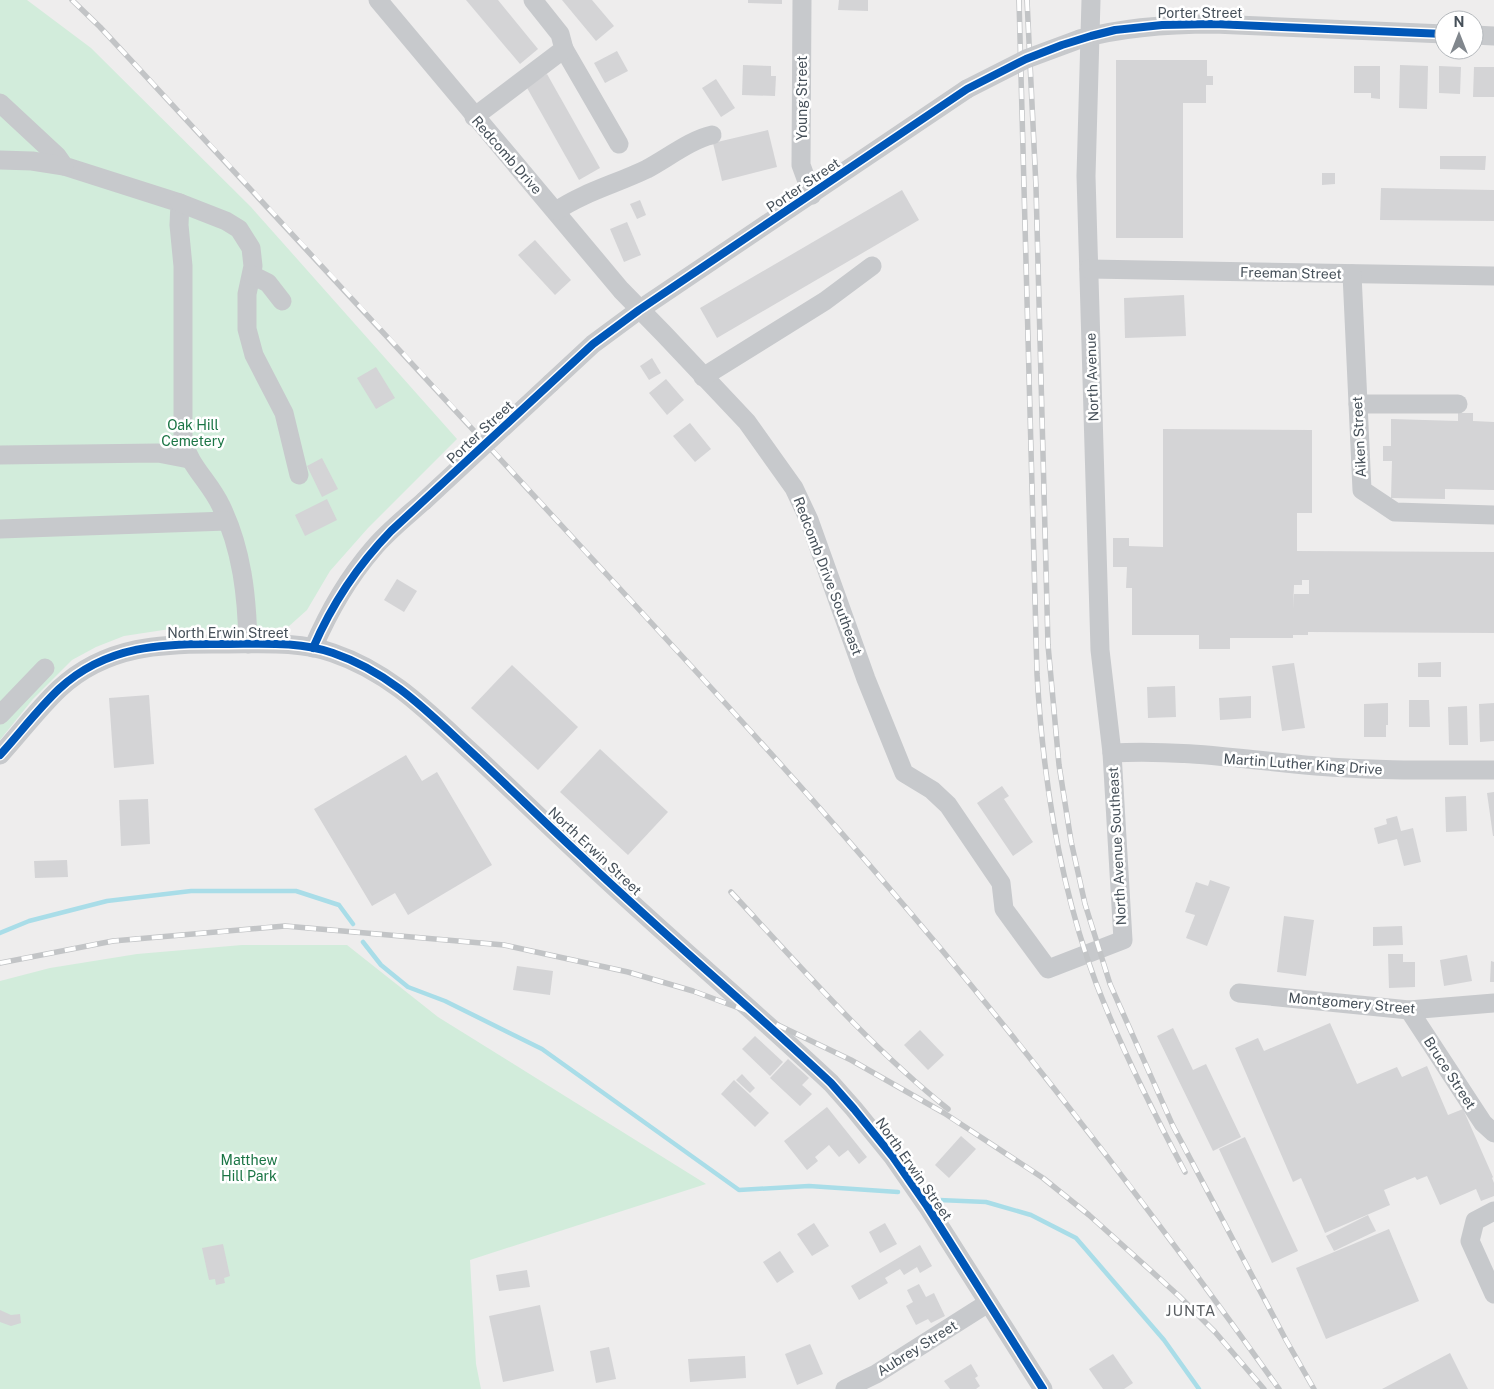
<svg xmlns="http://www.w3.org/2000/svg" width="1494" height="1389" font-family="'Public Sans',sans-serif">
<rect width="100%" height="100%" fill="#eeeded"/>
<g fill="#d2ecdb">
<path d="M0 0H27L91 48 251 207 457 439 368 528 330 571 307 610 288 627 231 631 170 629 124 636 96 647 72 660 33 699 0 740Z"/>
<path d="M242 945H347L438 1017 706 1184 470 1260 476 1364 481 1389H0V981L50 968 137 954Z"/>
</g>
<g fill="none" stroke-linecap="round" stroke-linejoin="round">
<g stroke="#a9dde8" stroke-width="4.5">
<path d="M0 933 29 921 107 901 191 891H296L339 905 353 924"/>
<path d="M363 942 381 965 408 987 445 1001 542 1049 739 1190 809 1186 898 1192"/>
<path d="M939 1200 986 1202 1031 1215 1076 1238 1164 1340 1199 1389"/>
</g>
</g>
<g fill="#d4d4d6" fill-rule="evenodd">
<path d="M466 0H498L538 49 520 64Z"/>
<path d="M562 0H592L614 26 596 41Z"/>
<path d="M748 0H782V4L748 3Z"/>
<path d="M839 0H868V11L838 10Z"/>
<path d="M617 51 628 71 605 83 594 63Z"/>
<path d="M1116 60H1207V76H1213V85H1206V103H1183V238H1116Z"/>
<path d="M743 65 771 66V76H776L775 96 742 95Z"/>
<path d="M1400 65 1428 66 1427 109 1399 108Z"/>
<path d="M1354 66H1380V99L1371 98V93H1354Z"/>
<path d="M1439 66 1461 67 1460 94 1439 93Z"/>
<path d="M1474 67H1494V97H1473Z"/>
<path d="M547 74 600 168 579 180 526 86Z"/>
<path d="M716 79 735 108 721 117 702 88Z"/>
<path d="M768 130 777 167 722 181 713 143Z"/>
<path d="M1440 156H1486L1485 170 1440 169Z"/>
<path d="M1322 173H1335V184L1322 185Z"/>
<path d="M1381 188 1494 190V221L1380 220Z"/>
<path d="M902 190 919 220 717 338 700 308Z"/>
<path d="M640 200 646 215 637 219 630 204Z"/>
<path d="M627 222 641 255 624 262 610 229Z"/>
<path d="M535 240 571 280 555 295 518 255Z"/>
<path d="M1184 295 1186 336 1125 338 1124 298Z"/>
<path d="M652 358 661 373 649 380 640 366Z"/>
<path d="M376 367 395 398 376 409 357 378Z"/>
<path d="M666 379 684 400 667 415 649 393Z"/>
<path d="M1458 413H1473V421L1494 422V490L1445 489V499L1391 498 1392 461H1383V446H1391V419L1458 421Z"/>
<path d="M690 423 711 449 695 462 673 436Z"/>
<path d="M1163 429 1312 430V513H1297V551L1494 552V633L1308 632V627V635H1293V638H1230V649H1199V635H1132V588H1126L1127 567H1113V538H1129V546L1163 547ZM1302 580H1309V594H1294L1293 609 1294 585H1302Z"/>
<path d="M322 458 338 489 322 497 307 466Z"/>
<path d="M327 499 337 520 305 536 295 515Z"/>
<path d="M397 579 417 591 404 612 384 600Z"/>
<path d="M1441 662V677H1418V663Z"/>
<path d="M1294 663 1305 728 1282 731 1272 666Z"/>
<path d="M512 665 578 727 538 770 471 708Z"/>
<path d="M1175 686 1176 717 1148 718 1147 687Z"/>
<path d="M149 695 154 764 114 768 109 698Z"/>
<path d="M1251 696V718L1220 720 1219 698Z"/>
<path d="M1409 700H1429L1430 727H1409Z"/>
<path d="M1388 703V725H1386V737H1364V704Z"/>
<path d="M1494 703V741L1480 742 1479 704Z"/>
<path d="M1467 706 1468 745H1449L1448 707Z"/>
<path d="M600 749 668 812 628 855 560 792Z"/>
<path d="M406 755 422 781 437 772 492 865 408 915 395 893 372 906 314 809Z"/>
<path d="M1002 786 1009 796 1004 799 1033 842 1013 856 977 803Z"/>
<path d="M1494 792V836H1493L1487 793Z"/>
<path d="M1466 796 1467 831 1446 832 1445 797Z"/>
<path d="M148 799 150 844 121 846 119 800Z"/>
<path d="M1397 816 1401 831 1413 828 1421 862 1404 866 1397 839 1378 844 1374 828 1387 824 1386 819Z"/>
<path d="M67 860 68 877 35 878 34 861Z"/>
<path d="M1210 880 1230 887 1207 946 1186 938 1195 915 1185 912 1196 882 1208 886Z"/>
<path d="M1284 916 1314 920 1306 976 1277 972Z"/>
<path d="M1402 926 1403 945 1373 946V927Z"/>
<path d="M1388 954H1403V962H1415V987L1389 988Z"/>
<path d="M1467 955 1472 981 1444 986 1440 960Z"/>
<path d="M1491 961 1494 962V982H1490Z"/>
<path d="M517 966 553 971 550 995 513 990Z"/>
<path d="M1330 1023 1357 1084 1397 1067 1402 1077 1427 1066 1448 1115 1463 1109 1493 1177 1492 1178 1494 1183V1196L1481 1201 1476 1189 1440 1205 1427 1176 1417 1180 1415 1177 1384 1190 1390 1205 1325 1233 1301 1178 1293 1182 1235 1048 1258 1038 1264 1051Z"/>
<path d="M1173 1028 1193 1070 1206 1064 1241 1137 1213 1151 1157 1036Z"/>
<path d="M920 1030 944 1055 928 1070 904 1045Z"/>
<path d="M755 1036 783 1062 770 1076 742 1049Z"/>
<path d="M788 1059 809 1078 802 1085 812 1094 800 1106 770 1078Z"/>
<path d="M742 1074 755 1088 750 1093 736 1080Z"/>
<path d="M734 1080 769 1113 755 1127 721 1094Z"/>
<path d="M827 1107 867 1157 859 1164 848 1150 839 1157 829 1145 815 1157 818 1161 807 1170 784 1141Z"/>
<path d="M961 1136 976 1149 949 1178 935 1165Z"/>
<path d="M1245 1137 1298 1251 1272 1263 1219 1149Z"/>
<path d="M1368 1215 1376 1231 1334 1251 1326 1236Z"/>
<path d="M814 1223 829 1246 812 1256 797 1234Z"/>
<path d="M885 1223 897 1244 880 1253 869 1232Z"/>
<path d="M1389 1229 1419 1301 1326 1339 1296 1268Z"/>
<path d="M223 1244 230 1276 224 1278 225 1283 216 1285 215 1279 209 1280 202 1248Z"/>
<path d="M920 1245 932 1266 920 1273 917 1267 904 1275 900 1269 885 1278 888 1283 859 1300 851 1286Z"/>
<path d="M780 1251 794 1272 777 1283 763 1262Z"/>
<path d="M527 1270 530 1287 499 1291 496 1275Z"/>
<path d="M919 1284 926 1297 934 1293 945 1316 931 1323 928 1319 916 1325 906 1306 913 1302 907 1290Z"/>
<path d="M540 1305 554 1371 503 1382 489 1316Z"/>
<path d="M0 1310 11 1315 20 1314 21 1323 11 1326 0 1322Z"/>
<path d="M810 1344 823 1374 797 1385 785 1354Z"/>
<path d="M609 1347 616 1379 596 1383 590 1351Z"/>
<path d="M1450 1353 1468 1389H1382Z"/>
<path d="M1113 1354 1133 1383 1124 1389H1103L1089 1369Z"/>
<path d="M745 1356 746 1378 690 1382 688 1359Z"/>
<path d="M971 1364 978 1376 975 1378 980 1386 976 1389H950L944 1381Z"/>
</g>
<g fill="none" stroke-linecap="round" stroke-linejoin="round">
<g stroke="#c7c9cc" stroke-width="19">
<path d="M378 0 621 290 664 334 747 422 794 488 809 520 866 679 904 773 932 790 948 805 1001 883 1004 909 1048 969 1123 940 1112 753 1100 650 1086 176 1091 0"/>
<path d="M802 0 801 165 812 195"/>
<path d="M1474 35 1494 36"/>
<path d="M1080 39C1124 27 1168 24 1214 24L1444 34"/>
<path d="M564 49 619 144"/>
<path d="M0 103 57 156 64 166 180 203 179 225 183 266V440C189 466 210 482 221 506 242 549 247 596 248 644"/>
<path d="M474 117 564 49 560 34 533 0"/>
<path d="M0 160 32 161 64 166"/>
<path d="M180 203 226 221 239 229 251 248 253 266 247 294V329L254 355 284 413 299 475"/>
<path d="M556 211C584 192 616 184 647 169 666 159 692 139 712 135"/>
<path d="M1089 269 1494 276"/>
<path d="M1352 274 1362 490 1395 512 1494 515"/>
<path d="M252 275 268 283 282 301"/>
<path d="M703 377 825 301 872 266"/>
<path d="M551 383 593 344 639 310 967 89"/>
<path d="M1358 404H1458"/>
<path d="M0 455 158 453 189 459"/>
<path d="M0 529 227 521"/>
<path d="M313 648C328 613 348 578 373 549 388 531 407 516 424 501"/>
<path d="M0 715 45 668"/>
<path d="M1112 753C1179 749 1249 760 1316 766 1375 771 1435 770 1494 770"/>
<path d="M0 755C20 733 38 709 59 689 106 645 164 643 225 644 261 644 299 641 333 653 389 672 426 710 468 749 506 784 543 821 581 856 663 934 749 1006 831 1083L854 1109 893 1157 927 1206 1043 1389"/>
<path d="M1239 993 1409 1010 1494 1003"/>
<path d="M1409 1010 1483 1123 1494 1133"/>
<path d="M1494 1211 1475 1221 1470 1241 1494 1294"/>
<path d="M845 1389 876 1374 988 1303"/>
</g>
<g stroke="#c2c4c6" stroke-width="5.5">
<g id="rail">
<path d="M72 0 100 27C259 197 417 368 574 539 678 652 784 765 884 882 1024 1044 1155 1215 1279 1389"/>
<path d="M1019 0 1037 674C1043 779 1059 884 1096 983 1121 1048 1152 1110 1185 1172"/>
<path d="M1027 0 1036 187 1048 645 1059 765 1071 841 1085 904 1110 984 1173 1126 1286 1340 1314 1389"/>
<path d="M731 892C801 967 868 1045 948 1109"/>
<path d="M0 963 113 941 285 926 504 945 628 972 693 991 755 1014 851 1060 944 1113 1043 1178 1089 1215 1179 1296 1215 1332 1264 1389"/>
</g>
</g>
<use href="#rail" stroke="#fff" stroke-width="4" stroke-dasharray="11" stroke-linecap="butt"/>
<g stroke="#c7c9cc" stroke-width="19">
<path d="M967 89 1026 59 1080 39"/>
<path d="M424 501 551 383"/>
</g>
<g stroke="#fff" stroke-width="11">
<g id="cycleway">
<path d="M313 648C332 604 358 565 391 531L593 344 639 310 967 89 1026 59 1062 45 1091 36 1115 30 1162 25 1214 24 1444 34"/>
<path d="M0 755C20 733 38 709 59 689 106 645 164 643 225 644 261 644 299 641 333 653 389 672 426 710 468 749 506 784 543 821 581 856 663 934 749 1006 831 1083L854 1109 893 1157 927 1206 1043 1389"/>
</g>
</g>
<use href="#cycleway" stroke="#0057b8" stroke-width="8"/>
</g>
<g text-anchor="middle" stroke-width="5" stroke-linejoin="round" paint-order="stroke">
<g font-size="14" fill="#465059" stroke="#fff">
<text x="1200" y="18">Porter Street</text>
<text transform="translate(802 98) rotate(-90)" y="5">Young Street</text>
<text transform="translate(507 155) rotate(49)" y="5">Redcomb Drive</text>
<text transform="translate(803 185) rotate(-34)" y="5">Porter Street</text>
<text transform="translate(1291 273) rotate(1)" y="5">Freeman Street</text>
<text transform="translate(1092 377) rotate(-92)" y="5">North Avenue</text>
<text transform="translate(480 432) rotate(-43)" y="5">Porter Street</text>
<text transform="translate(1359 437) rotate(-93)" y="5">Aiken Street</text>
<text transform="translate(828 576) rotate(69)" y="5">Redcomb Drive Southeast</text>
<text x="228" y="638">North Erwin Street</text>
<text transform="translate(1303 764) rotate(4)" y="5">Martin Luther King Drive</text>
<text transform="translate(1117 846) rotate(-93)" y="5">North Avenue Southeast</text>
<text transform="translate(595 851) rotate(43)" y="5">North Erwin Street</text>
<text transform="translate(1352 1003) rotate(5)" y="5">Montgomery Street</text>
<text transform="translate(1450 1073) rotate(57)" y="5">Bruce Street</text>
<text transform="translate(914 1169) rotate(55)" y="5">North Erwin Street</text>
<text transform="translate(917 1348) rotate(-32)" y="5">Aubrey Street</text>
</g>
<g font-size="14" fill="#1b7545" stroke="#fff">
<text x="193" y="430">Oak Hill<tspan x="193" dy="16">Cemetery</tspan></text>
<text x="249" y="1165">Matthew<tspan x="249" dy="16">Hill Park</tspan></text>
</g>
<g font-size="15" letter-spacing="1" fill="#595d61" stroke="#fff">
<text x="1191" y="1316">JUNTA</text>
</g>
</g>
<g transform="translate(1459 35)"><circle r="24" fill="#ffffff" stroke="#b5b9bd"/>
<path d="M0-4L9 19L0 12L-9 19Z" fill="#81878d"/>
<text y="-8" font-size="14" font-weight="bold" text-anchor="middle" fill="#465059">N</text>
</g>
</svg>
